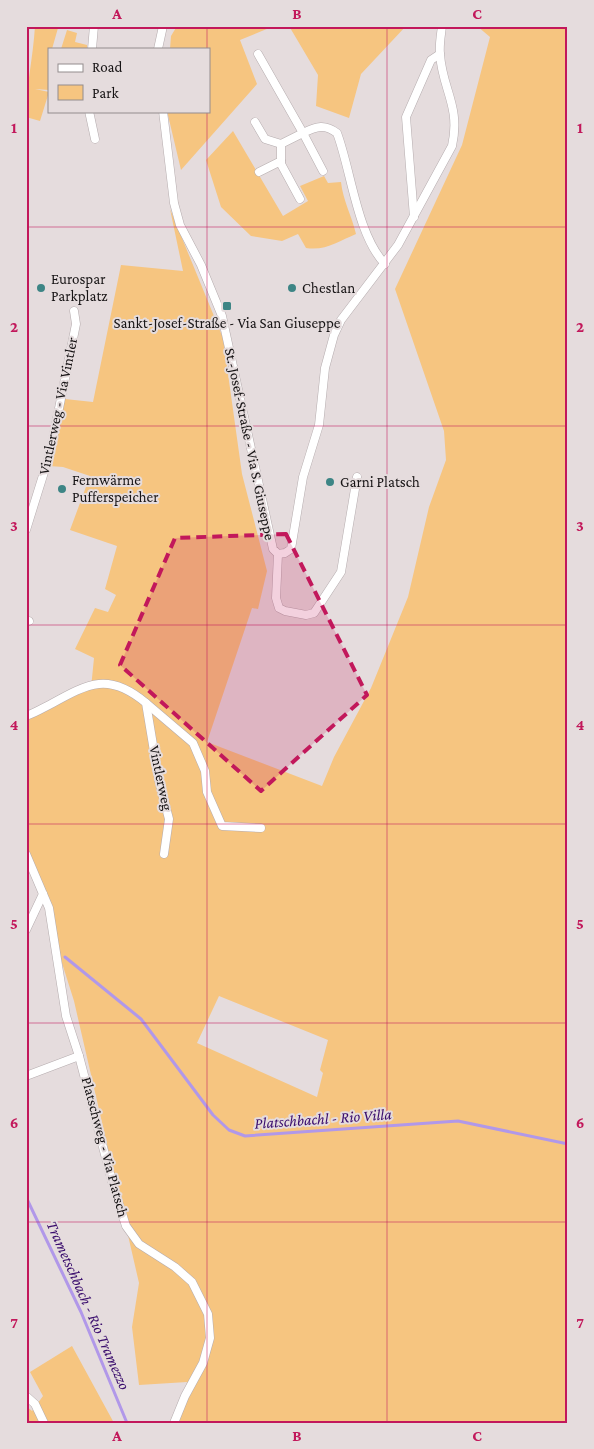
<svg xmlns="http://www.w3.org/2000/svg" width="594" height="1449" font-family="'Crimson Pro',serif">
<rect width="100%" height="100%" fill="#e5dcdd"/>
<g fill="#f6c580" fill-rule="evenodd">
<path d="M35 26 58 28 52 49H49V90L35 89 49 92 40 121 26 117C26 86 33 59 35 26Z"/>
<path d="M177 26H274L240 40 257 84 181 170 167 111H209V49H170L171 36Z"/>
<path d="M289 26H406L361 74 349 118 316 106 318 75Z"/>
<path d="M477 26H568V1423H179L187 1382 139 1385 132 1327 139 1283 74 1001 26 849V720L91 688 94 658 75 649 95 608 108 612 116 595 105 589 117 546 70 530 90 476 63 467 49 466 65 399 93 402 121 265 183 271 170 209 223 338 242 474 267 571 258 609 252 608 207 742 322 786 334 757 371 688 408 597 429 507 446 460 444 431 395 289 462 145 490 37ZM219 996 328 1040 320 1070 323 1073 317 1097 197 1043Z"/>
<path d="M67 30 77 33 75 42 87 45V49H61Z"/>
<path d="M233 131 283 216 308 201 300 186 324 176 328 183 341 182C343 201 352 216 356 234 339 241 326 251 306 248L298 234 282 241 251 236 221 207 206 160Z"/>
<path d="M72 1346 114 1423H26V1406L32 1411 43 1396 30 1372Z"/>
</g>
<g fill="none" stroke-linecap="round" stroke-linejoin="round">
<g stroke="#b198e9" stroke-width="3">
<path d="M65 957 141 1019 213 1115 229 1130 245 1136 458 1121 568 1144"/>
<path d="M26 1197 81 1312 127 1423"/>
</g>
<g stroke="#b5acae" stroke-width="9">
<g id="street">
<path d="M92 49 94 26"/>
<path d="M158 49 163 26"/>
<path d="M258 54 303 133 281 144V164L300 199"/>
<path d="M89 111 95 139"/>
<path d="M163 111 174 203 180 225 201 265 222 316 273 549 278 554 285 553 291 549 303 477 319 425 325 368 334 335 341 320 398 245 452 146C461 106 442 89 440 54 439 45 441 35 442 26"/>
<path d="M255 122 265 139 281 144"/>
<path d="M323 171 303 133C317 126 325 124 337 133 351 170 357 235 385 264"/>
<path d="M259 172 281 161"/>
<path d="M414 217 406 117 431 60 440 54"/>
<path d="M26 530 50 453 76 324 74 311"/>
<path d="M278 554 276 598 279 608 285 611 306 615 314 613 341 572 357 477"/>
<path d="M26 622 29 621"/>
<path d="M146 703 193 743 205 771 207 792 222 826 261 828"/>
<path d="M26 716C35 713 43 708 51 704 89 683 109 672 146 703L159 781 169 819 164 854"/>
<path d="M26 854 49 908 66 1016 79 1056 113 1185 126 1226 139 1244 175 1267 192 1282 208 1314 210 1338 203 1363 185 1396 174 1423"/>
<path d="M26 930 43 894"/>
<path d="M26 1076 79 1056"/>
<path d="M26 1396 35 1404 44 1423"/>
</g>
</g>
<use href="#street" stroke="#fff" stroke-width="8"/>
</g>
<path fill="#c2185b" fill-opacity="0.2" stroke="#c2185b" stroke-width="4" stroke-dasharray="10 6" stroke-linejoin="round" d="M286 534 367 695 261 791 120 665 175 538Z"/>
<path fill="none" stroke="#c2185b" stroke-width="1" stroke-opacity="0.55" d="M207 26V49M387 26V1423M207 111V1423M26 227H568M26 426H568M26 625H568M26 824H568M26 1023H568M26 1222H568"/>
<g fill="#3d8585" stroke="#e5dcdd" stroke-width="2">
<circle cx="41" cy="288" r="5"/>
<circle cx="292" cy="288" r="5"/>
<rect x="222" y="301" width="10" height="10" rx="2.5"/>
<circle cx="330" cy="482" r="5"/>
<circle cx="62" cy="489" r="5"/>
</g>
<g text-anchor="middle" stroke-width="4" stroke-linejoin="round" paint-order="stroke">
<g font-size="15" fill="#171415" stroke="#e5dcdd" text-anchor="start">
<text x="51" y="284">Eurospar<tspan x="51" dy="17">Parkplatz</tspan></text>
<text x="302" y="293">Chestlan</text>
<text x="227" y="328" text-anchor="middle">Sankt-Josef-Straße - Via San Giuseppe</text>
<text x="72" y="485">Fernwärme<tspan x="72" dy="17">Pufferspeicher</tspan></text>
<text x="340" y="487">Garni Platsch</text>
</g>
<g font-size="15" fill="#171415" stroke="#e5dcdd">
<text transform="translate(58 406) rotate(-78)" y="5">Vintlerweg - Via Vintler</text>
<text transform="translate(250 444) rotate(78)" y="5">St.-Josef-Straße - Via S. Giuseppe</text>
<text transform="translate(161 778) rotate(78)" y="5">Vintlerweg</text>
<text transform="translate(105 1147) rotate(75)" y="5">Platschweg - Via Platsch</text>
</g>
<g font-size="16" font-style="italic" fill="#3a0d6d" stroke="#e5dcdd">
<text transform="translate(323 1118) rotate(-4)" y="6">Platschbachl - Rio Villa</text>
<text transform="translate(89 1305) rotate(66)" y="6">Trametschbach - Rio Tramezzo</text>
</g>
</g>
<rect width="594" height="1449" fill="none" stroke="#e5dcdd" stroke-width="55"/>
<rect x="48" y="48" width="162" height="65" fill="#e5dcdd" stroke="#938c8d"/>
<rect x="58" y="64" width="25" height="8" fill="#ffffff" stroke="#938c8d"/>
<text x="92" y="72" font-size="15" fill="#171415">Road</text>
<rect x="58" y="85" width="25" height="15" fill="#f6c580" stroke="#938c8d"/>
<text x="92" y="98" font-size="15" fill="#171415">Park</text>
<rect x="28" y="28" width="538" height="1394" fill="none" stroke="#c2185b" stroke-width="2"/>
<g font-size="16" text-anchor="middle" font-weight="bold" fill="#c2185b">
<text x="117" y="19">A</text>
<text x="297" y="19">B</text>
<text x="477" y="19">C</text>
<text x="14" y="133">1</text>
<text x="580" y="133">1</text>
<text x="14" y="332">2</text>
<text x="580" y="332">2</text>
<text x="14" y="531">3</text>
<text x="580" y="531">3</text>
<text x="14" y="730">4</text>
<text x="580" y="730">4</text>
<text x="14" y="929">5</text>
<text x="580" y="929">5</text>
<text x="14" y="1128">6</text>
<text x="580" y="1128">6</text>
<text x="14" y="1328">7</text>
<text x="580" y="1328">7</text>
<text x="117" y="1441">A</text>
<text x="297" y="1441">B</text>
<text x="477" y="1441">C</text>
</g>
</svg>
